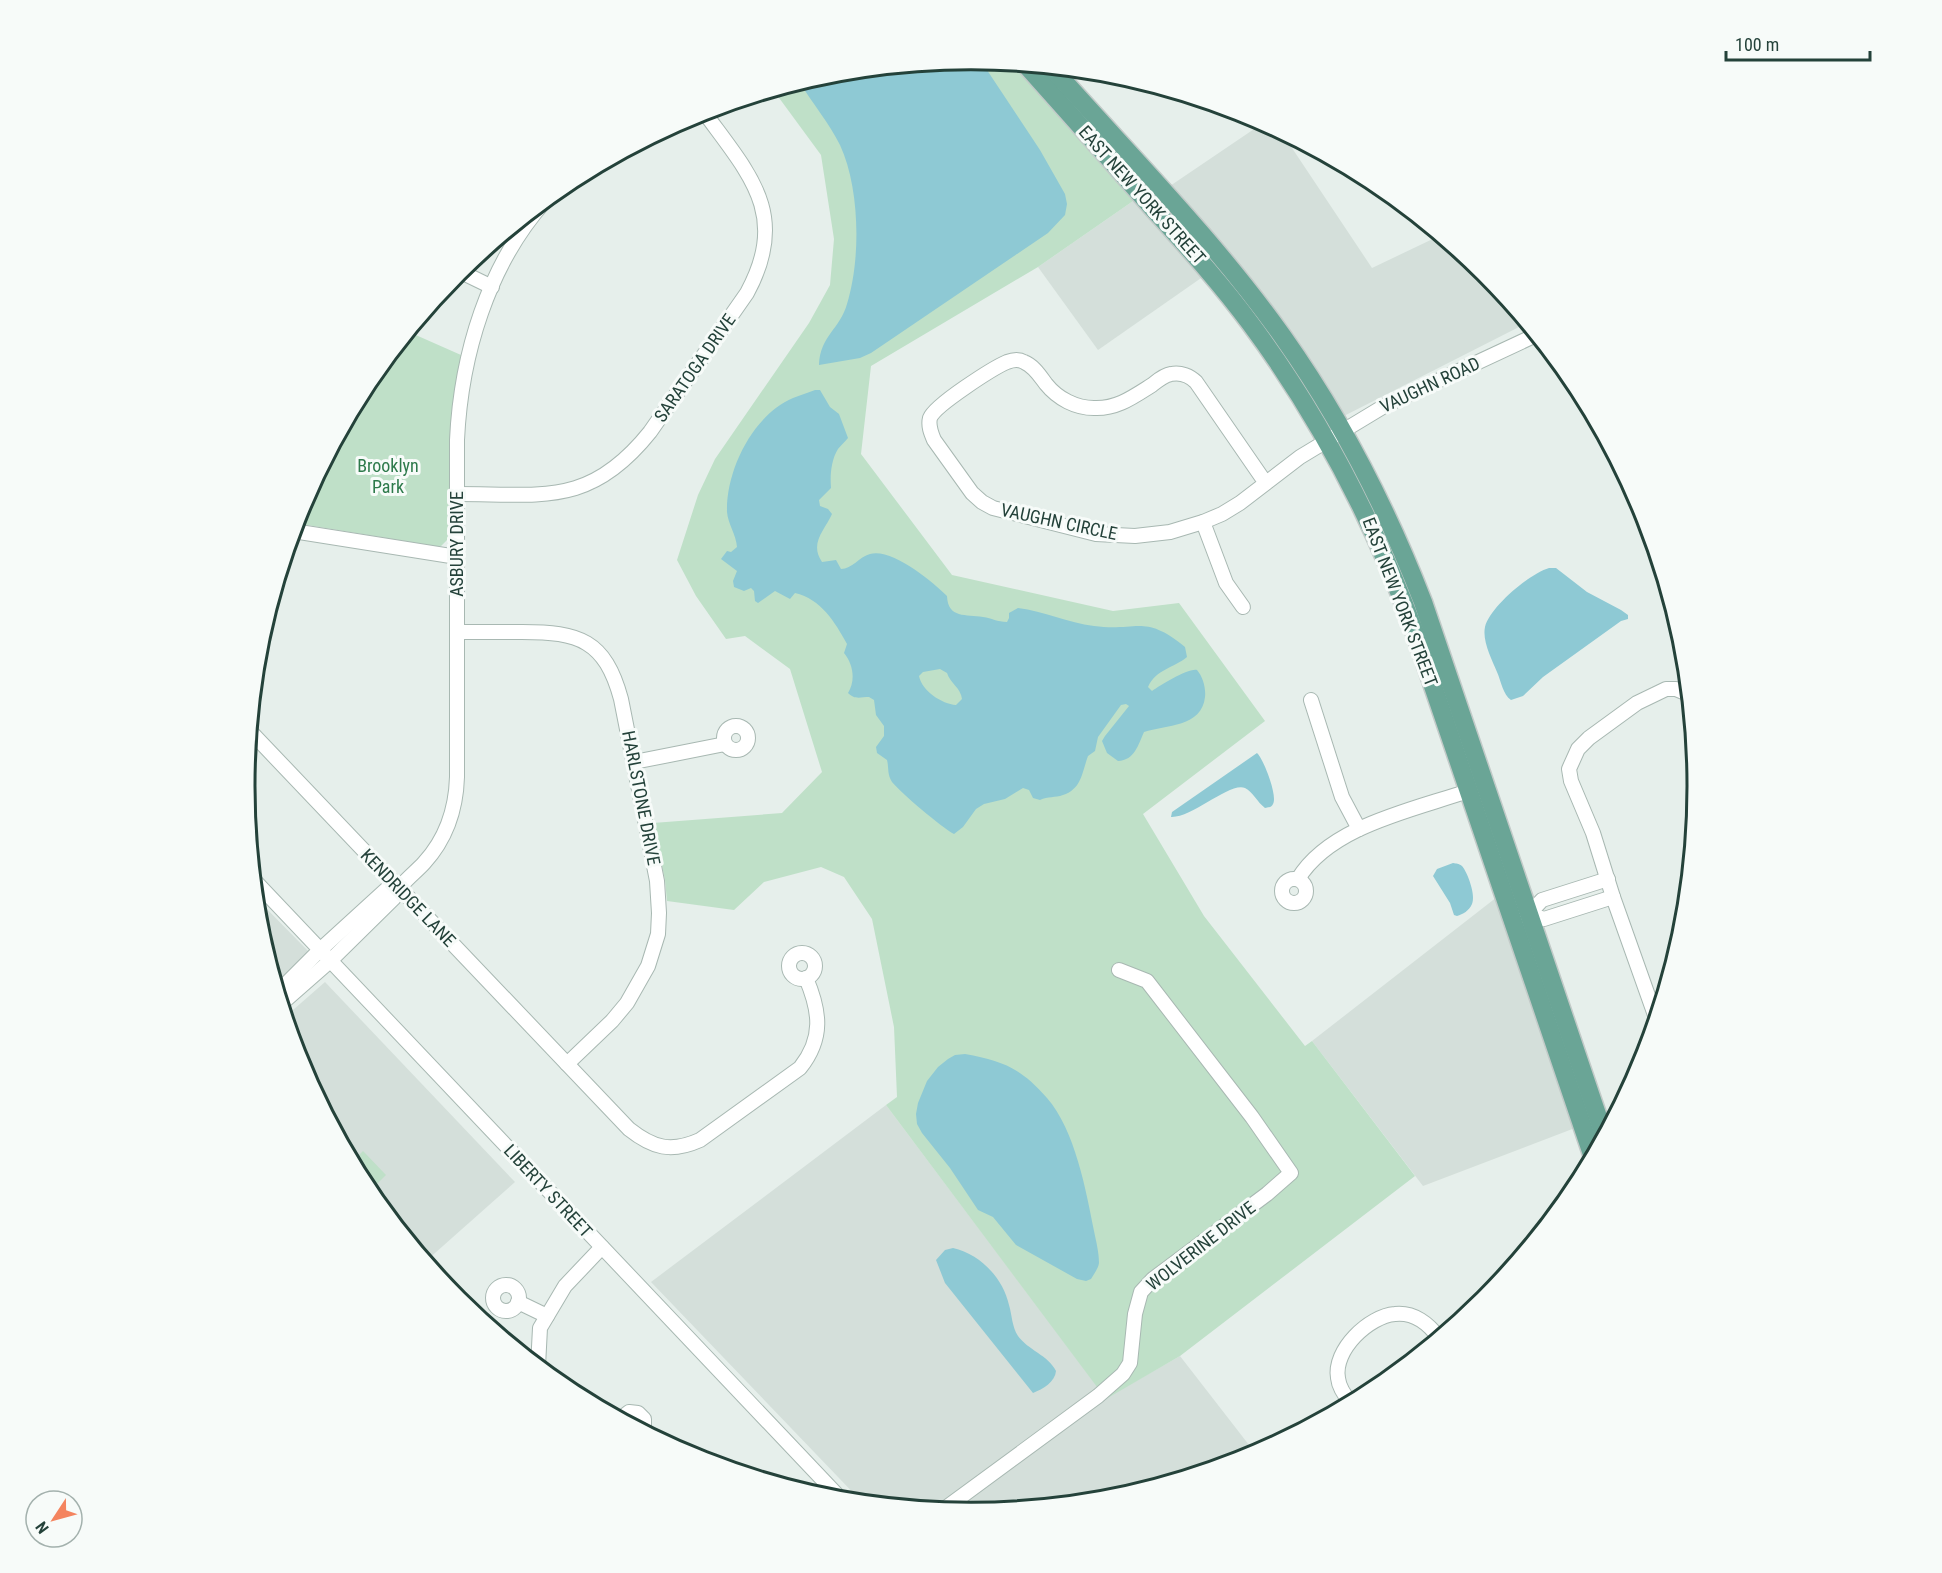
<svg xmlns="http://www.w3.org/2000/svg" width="1942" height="1573" font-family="'Roboto Condensed',sans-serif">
<rect width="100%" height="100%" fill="#e6efeb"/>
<g fill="#d4dfda">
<path d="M1263 123 1282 133 1372 268 1439 236 1485 273 1496 287 1519 327 1338 419 1167 188Z"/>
<path d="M1136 199 1204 276 1098 350 1038 267Z"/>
<path d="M255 897 312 955 277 989 258 928Z"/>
<path d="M1497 897 1575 1128 1423 1186 1312 1041Z"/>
<path d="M325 982 515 1182 426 1261 367 1190 300 1064 285 1017Z"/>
<path d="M886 1105 1106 1398 1180 1356 1256 1454 1112 1499 971 1513 862 1502 651 1282Z"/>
</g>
<g fill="#bfe0c8">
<path d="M971 60 1017 64 1136 199 1038 267 871 366 861 454 952 575 1113 611 1179 603 1265 721 1143 814 1204 916 1305 1046 1312 1041 1415 1176 1180 1356 1106 1399 886 1105 897 1097 894 1027 872 919 844 877 821 867 764 882 734 910 667 901 665 880 653 823 782 813 822 772 790 669 745 636 726 639 696 596 677 560 698 495 715 459 809 323 830 285 834 239 821 155 774 91 830 74Z"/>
<path d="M409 332 461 355 452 408 450 432 451 528 447 540 441 546H435L295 523 300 508 367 383Z"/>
<path d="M363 1151 386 1175 369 1192 352 1162Z"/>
</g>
<g fill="#8ec9d4" fill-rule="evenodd">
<path d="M971 60 981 61 1040 150 1065 194 1067 204 1065 215 1048 233 871 353 860 358 819 365C820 336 840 329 847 304 861 259 860 188 840 145 829 123 813 104 800 83L830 74Z"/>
<path d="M815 390H820L830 407 839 414 848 438C845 442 841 445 838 449 831 460 830 476 831 488L819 500 820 506 828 509 832 514C825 530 809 543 822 562L836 560 841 569C852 569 859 557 870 554 892 548 932 581 947 596 948 619 966 614 983 617 992 618 997 622 1007 622L1009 618V613L1018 608C1044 611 1068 623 1094 626 1137 632 1144 613 1185 647L1187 657C1174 668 1156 669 1148 687L1152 691C1161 685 1188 668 1197 670 1203 677 1206 688 1205 697 1202 727 1166 725 1144 732 1138 745 1135 760 1118 761L1107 753 1102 741 1105 736 1129 706 1126 704 1121 705 1098 737 1095 751 1088 756C1082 772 1082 789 1063 795 1055 798 1048 796 1040 800L1033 798 1029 790 1023 788 1005 799 984 804 976 809 963 827 954 834C941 827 901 793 892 782 887 774 889 768 887 760L877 753 876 747 884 736V726L876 715 874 700 869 697C860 697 855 700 848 693 856 680 853 664 844 653L847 644C835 622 821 599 795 593L790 599 775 591 758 603 755 601 754 591 751 588 744 591 734 587 733 581 737 571 721 559 727 551 731 552 737 547C736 534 728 524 727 512 726 470 753 415 793 398 800 395 808 393 815 390ZM940 669 947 673C950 683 961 688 962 699L956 705C942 704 922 691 919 676L923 672Z"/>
<path d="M1549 568H1556L1587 592 1621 610 1628 615V619L1621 621 1543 677 1523 696 1511 700C1503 695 1501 681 1497 672 1492 660 1482 641 1485 627 1490 607 1529 574 1549 568Z"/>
<path d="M1257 753C1263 758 1278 796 1273 804 1271 808 1269 807 1265 808 1257 802 1253 792 1245 788 1229 782 1193 818 1171 817L1172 812Z"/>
<path d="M1453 863C1457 864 1458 863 1462 866 1468 873 1476 896 1472 904 1469 911 1463 914 1457 916L1454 915 1450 903 1433 876 1437 869Z"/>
<path d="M965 1054C1003 1061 1021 1068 1047 1098 1075 1130 1086 1190 1094 1231 1096 1241 1099 1252 1099 1263 1098 1269 1094 1274 1091 1279L1086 1281 1077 1279 1016 1245 993 1217 978 1210 950 1168 922 1133 917 1124 916 1114 918 1103 927 1081 938 1067 948 1059 955 1055Z"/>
<path d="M953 1248C980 1254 1003 1278 1009 1305 1012 1315 1012 1327 1018 1336 1028 1350 1048 1355 1056 1371 1055 1382 1043 1389 1033 1393L945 1283 936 1260 945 1250Z"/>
</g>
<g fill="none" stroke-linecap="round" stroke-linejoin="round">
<g stroke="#a8b8b2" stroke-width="16">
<g id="minor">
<path d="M459 271 492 287"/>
<path d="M1265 482 1196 382C1190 376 1181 372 1171 374 1164 375 1157 381 1152 385 1133 397 1117 409 1094 408 1076 408 1058 399 1046 384 1040 376 1034 366 1024 362 1019 359 1012 360 1007 362 993 368 935 405 930 418 928 426 931 433 934 440L972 493 982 502 993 508 1096 534 1135 536 1170 532 1203 522 1222 514 1240 503 1300 457 1386 405 1536 335"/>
<path d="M457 494C543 494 590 507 650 432L747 293C790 214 749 174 704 112"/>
<path d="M1203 522 1226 583 1243 607"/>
<path d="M293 531 457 557"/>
<path d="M458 632C479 632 501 632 522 632 579 632 605 640 621 699L657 881 659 913 658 934 648 966 627 1003 612 1021 567 1064"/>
<path d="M1311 700 1342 797 1359 829"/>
<circle cx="736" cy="738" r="12"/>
<path d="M250 731 629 1129C653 1148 671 1153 700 1140L800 1068C824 1038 820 1011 806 978"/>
<path d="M634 762 725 744"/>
<circle cx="1294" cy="891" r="12"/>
<path d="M1298 879C1330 826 1413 810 1468 791"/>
<path d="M254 880 842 1500"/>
<path d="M1529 914 1544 919 1613 897"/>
<path d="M1524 916 1529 914 1542 900 1608 879"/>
<circle cx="802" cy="966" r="13"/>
<path d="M278 992 320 950 388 888H399"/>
<path d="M281 1004 330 961 394 898C400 883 413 875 424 863 446 839 456 810 457 777V440C461 355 488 265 545 201"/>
<path d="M1656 1018 1613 897 1593 833 1571 781 1569 769 1578 749 1589 738 1637 703 1666 689H1676L1688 694"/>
<circle cx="506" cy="1298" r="13"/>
<path d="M518 1302 547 1316"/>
<path d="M538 1366 540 1328 565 1286 602 1247"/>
<path d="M1351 1403C1345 1396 1339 1388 1338 1378 1333 1350 1369 1316 1395 1314 1414 1312 1429 1324 1439 1338"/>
<path d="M620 1419 629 1412 638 1413 644 1419V1431"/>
<path d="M943 1510 1098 1396 1123 1374 1130 1363 1135 1314 1141 1292 1153 1279 1267 1194 1291 1173 1252 1117 1147 981 1119 970"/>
</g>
</g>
<g stroke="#c2cac8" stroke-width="21">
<g id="major">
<path d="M1026 65C1068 112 1109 158 1150 205 1184 243 1219 281 1250 323 1320 417 1373 520 1414 630L1593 1157"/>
<path d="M1052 68C1130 156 1215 241 1283 337 1341 419 1387 509 1423 602L1604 1135"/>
</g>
</g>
<use href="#minor" stroke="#fff" stroke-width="14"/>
<use href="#major" stroke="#6aa596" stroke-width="18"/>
</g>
<g text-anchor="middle" stroke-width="6" stroke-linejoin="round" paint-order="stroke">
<g font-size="18" fill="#24423a" stroke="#f7fbf9">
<text transform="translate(1142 195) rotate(48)" y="6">EAST NEW YORK STREET</text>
<text transform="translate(695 368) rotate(-55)" y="6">SARATOGA DRIVE</text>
<text transform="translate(1430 385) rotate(-25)" y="6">VAUGHN ROAD</text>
<text transform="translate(1059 522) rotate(12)" y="6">VAUGHN CIRCLE</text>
<text transform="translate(457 544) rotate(-90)" y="6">ASBURY DRIVE</text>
<text transform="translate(1400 602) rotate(69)" y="6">EAST NEW YORK STREET</text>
<text transform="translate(641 798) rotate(79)" y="6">HARLSTONE DRIVE</text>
<text transform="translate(408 898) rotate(46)" y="6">KENDRIDGE LANE</text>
<text transform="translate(548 1191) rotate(47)" y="6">LIBERTY STREET</text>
<text transform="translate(1201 1246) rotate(-38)" y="6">WOLVERINE DRIVE</text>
</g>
<g font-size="18" fill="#2d7a4b" stroke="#f7fbf9">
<text x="388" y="472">Brooklyn<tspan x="388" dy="21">Park</tspan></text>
</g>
</g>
<path d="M0 0H1942V1573H0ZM255 786a716 716 0 1 1 1432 0a716 716 0 1 1-1432 0Z" fill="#f7fbf9" fill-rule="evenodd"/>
<path fill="none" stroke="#24423a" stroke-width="3" d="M255 786a716 716 0 1 1 1432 0a716 716 0 1 1-1432 0Z"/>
<g transform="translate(54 1519) rotate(234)"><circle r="28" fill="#f7fbf9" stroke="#a3b1ad" stroke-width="1.5"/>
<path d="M0-4.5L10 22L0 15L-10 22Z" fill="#f4845f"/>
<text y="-9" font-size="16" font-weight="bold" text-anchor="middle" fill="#24423a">N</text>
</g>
<path d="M1726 51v9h144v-9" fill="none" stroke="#24423a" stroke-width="3"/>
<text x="1735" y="51" font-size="18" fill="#24423a" stroke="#f7fbf9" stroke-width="4.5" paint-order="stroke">100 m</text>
</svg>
